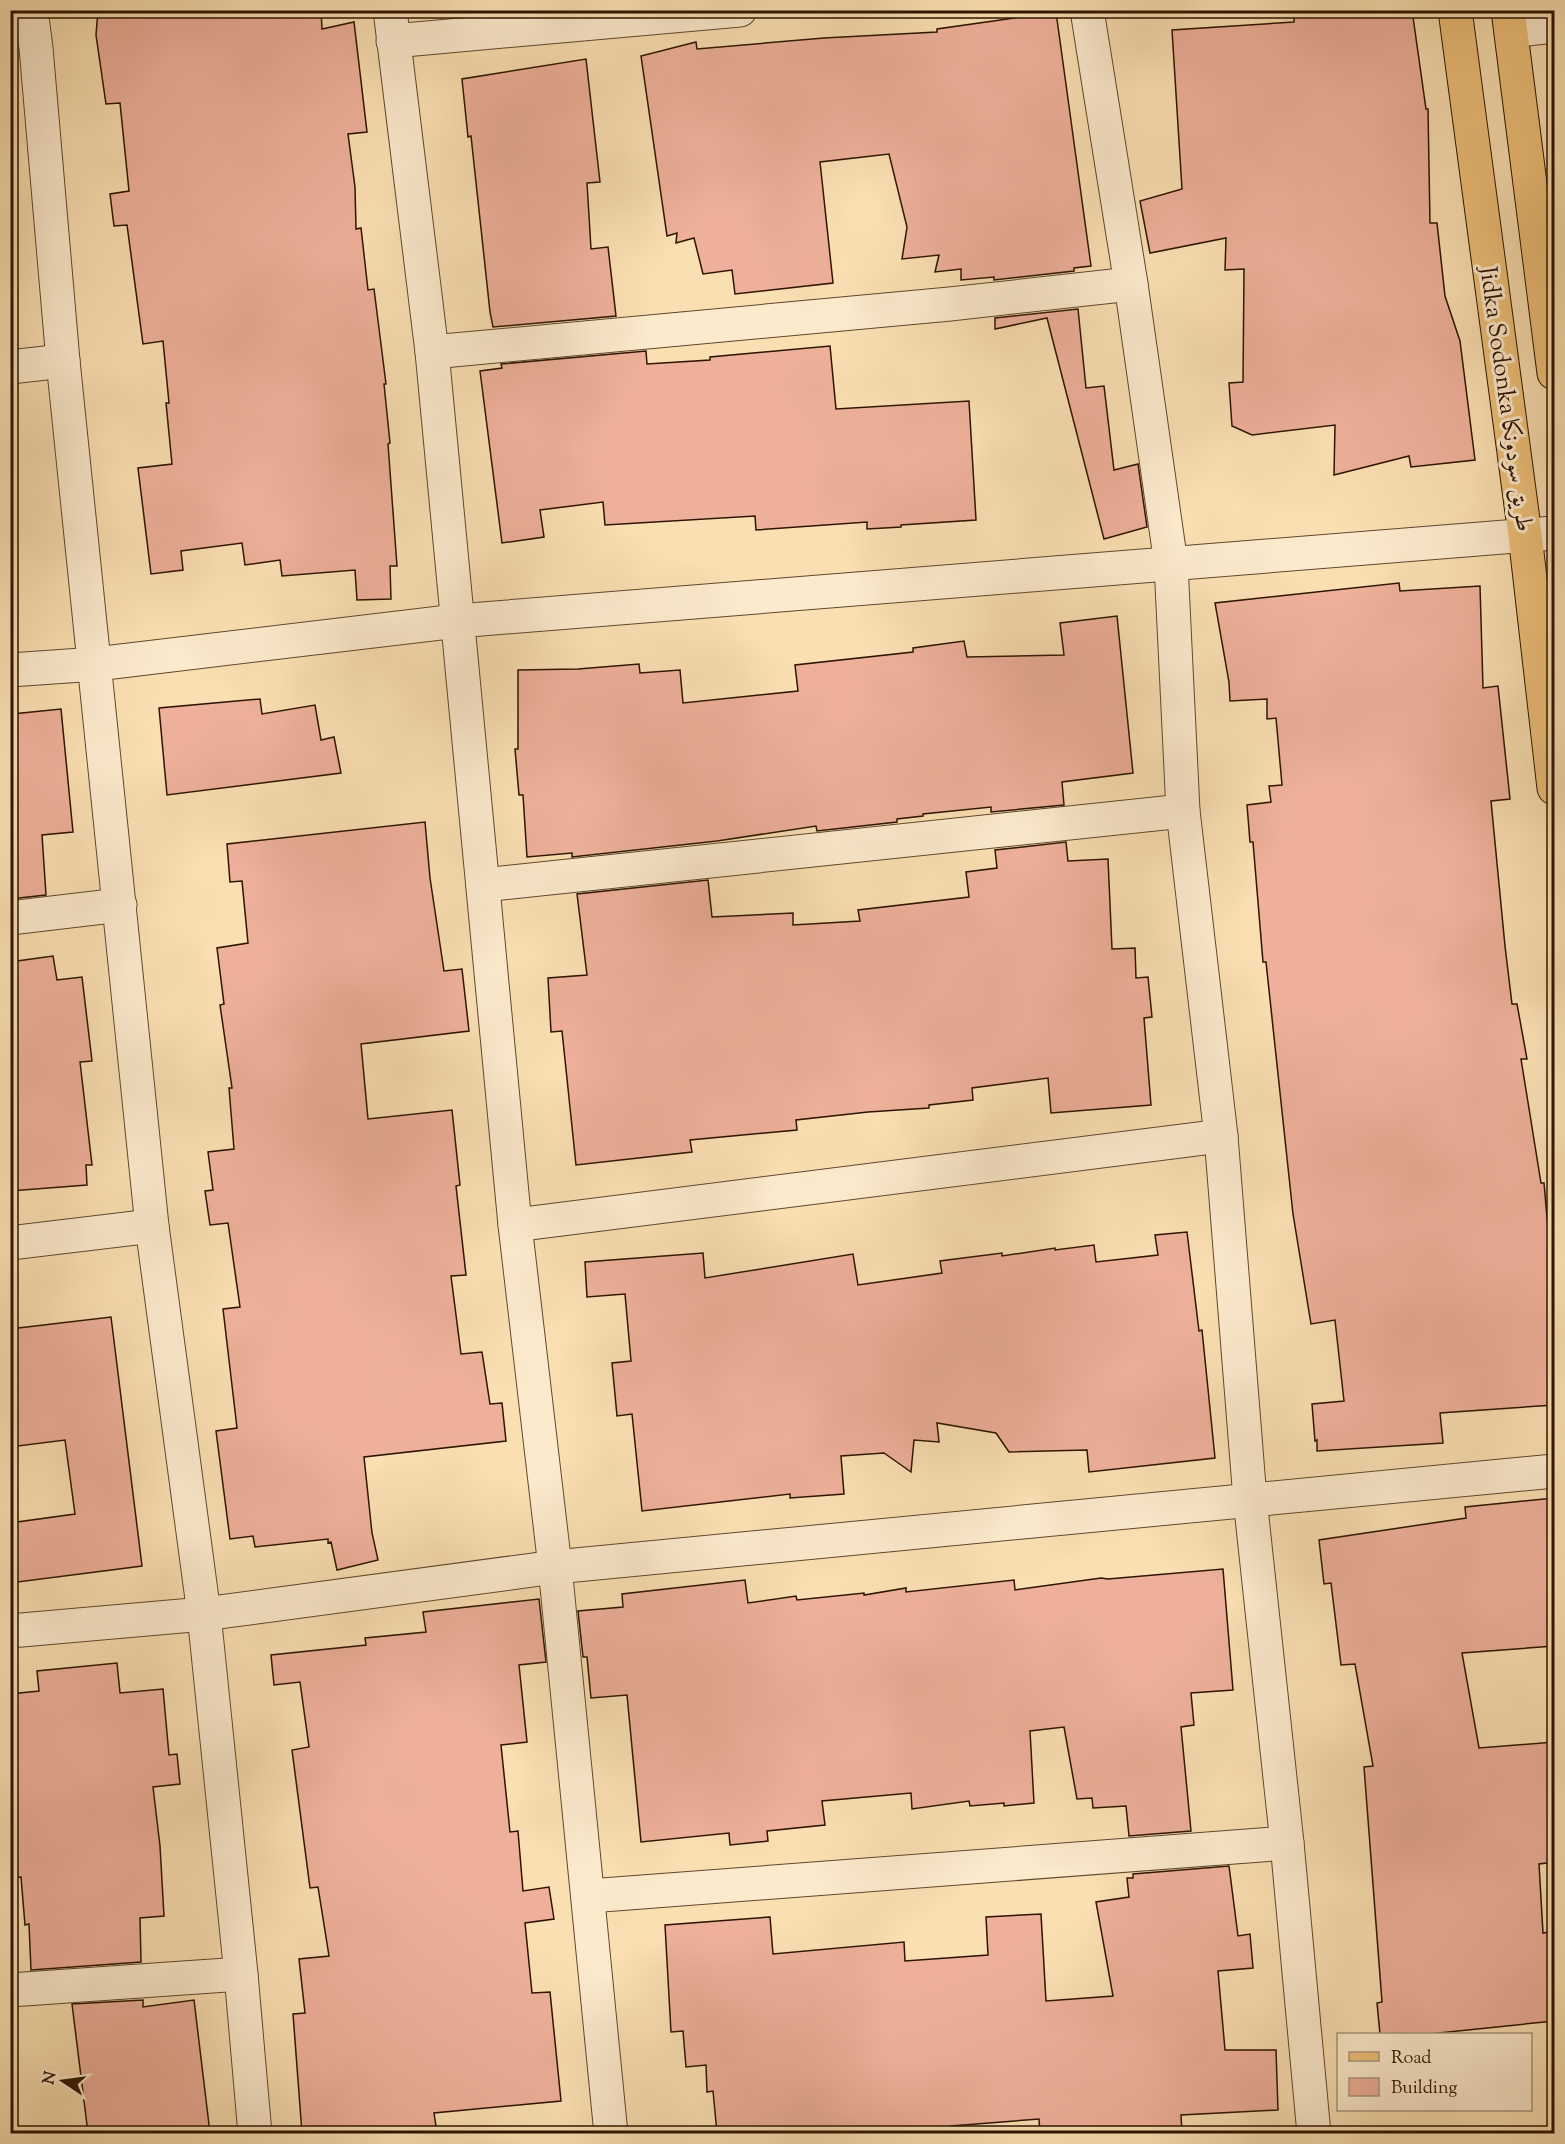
<svg xmlns="http://www.w3.org/2000/svg" width="1565" height="2144" font-family="'Sorts Mill Goudy',Amiri,serif">
<rect width="100%" height="100%" fill="#fadfb2"/>
<filter id="stains"><feTurbulence type="fractalNoise" baseFrequency=".00333" numOctaves="4"/><feColorMatrix values="0 0 0 0 .2 0 0 0 0 .09 0 0 0 0 .02 0 0 0 .5 -.17"/></filter>
<radialGradient id="worn" r=".72"><stop offset=".6" stop-color="#630" stop-opacity="0"/><stop offset="1" stop-color="#630" stop-opacity=".3"/></radialGradient>
<g fill="#eeb09a" stroke="#2d1400" stroke-width="1.5">
<path d="M98 10H321L322 29 354 22 367 132 348 134 355 187 356 229 361 228 368 290 374 289 386 384H384L390 443 388 444 397 566H390L391 599 357 600 355 570 282 576 280 560 245 565 242 543 181 551 183 570 151 574 138 468 172 464 166 403H169L163 341 143 344 127 225 114 226 110 194 129 191 120 103 106 104 96 35Z"/>
<path d="M1294 10H1412L1426 109H1428L1430 223H1437L1445 296 1460 341 1475 460 1411 467 1409 456 1334 475 1335 425 1252 435 1232 426 1229 383 1243 382 1244 269 1225 270 1226 238 1150 253 1140 201 1182 189 1172 30 1294 22Z"/>
<path d="M1056 12 1091 266 1074 268V271L994 280V277L961 280V269L935 272 939 255 902 259 907 227 889 154 820 162 833 283 735 294 732 270 703 274 694 238 676 243 677 233 667 236 641 56 696 42 697 49 824 38 937 32V29Z"/>
<path d="M586 59 600 182 587 183 591 249 608 247 616 316 493 327 490 312 471 136 468 137 462 79Z"/>
<path d="M1078 309 1086 388 1104 386 1114 470 1138 464 1147 527 1104 539 1047 318 995 329V318Z"/>
<path d="M830 346 836 409 969 401 976 520 901 525V527L867 529V522L756 530 755 516 605 525 603 502 540 510 544 537 502 543 480 371 502 368 501 364 646 351 647 364 710 360V357Z"/>
<path d="M1399 583 1400 591 1480 586 1483 688 1498 686 1510 799 1491 801 1505 946 1512 1004H1517L1527 1059H1521L1541 1183H1544L1554 1298V1405L1440 1413 1443 1443 1317 1451V1440L1315 1441 1312 1404 1344 1401 1335 1320 1311 1324 1293 1214 1266 962H1263L1253 842H1250L1247 805 1271 802 1269 786 1282 785 1276 718 1267 719V699L1230 701 1229 682 1215 603Z"/>
<path d="M1117 616 1133 773 1062 782 1064 805 991 812V807L923 814V816L897 819V822L817 831 816 826 717 841 572 857V853L527 857 523 795H519L515 749H518V670L578 669 639 664 640 673 680 670 683 703 798 691 795 665 913 652V648L964 641 967 657 1064 655 1060 623Z"/>
<path d="M260 699 262 714 315 705 321 740 334 737 341 773 167 795 159 708Z"/>
<path d="M61 709 73 832 42 835 46 895 10 899 12 714Z"/>
<path d="M425 822 430 878 444 971 462 969 469 1031 361 1044 368 1119 452 1110 460 1185 456 1186 466 1275 451 1276 461 1354 482 1352 490 1404 502 1403 506 1441 364 1457 372 1533 378 1560 337 1570 331 1542 328 1543V1539L255 1547 253 1536 230 1539 216 1431 237 1428 223 1309 240 1307 228 1223 210 1225 205 1191 213 1190 208 1152 234 1149 229 1088H232L220 1005 224 1004 217 948 248 943 242 881 230 882 227 844Z"/>
<path d="M1066 842 1068 861 1108 859 1112 949 1135 948 1136 978 1148 977 1152 1017 1144 1018 1151 1105 1051 1113 1048 1078 972 1088 973 1100 929 1105V1108L868 1112 796 1120 797 1130 690 1140 692 1152 576 1165 562 1031 551 1032 548 978 587 975 577 894 708 880 712 917 793 913V925L860 921 858 910 969 897 966 872 997 868 995 850Z"/>
<path d="M53 956 57 980 82 977 92 1061 80 1062 92 1165H86L87 1185 10 1191V962Z"/>
<path d="M1187 1232 1199 1331 1202 1330 1215 1458 1089 1472 1087 1450 1009 1452 996 1433 937 1423 939 1442 914 1440 911 1472 884 1453 841 1456 844 1494 790 1498V1494L642 1511 632 1414 617 1416 612 1363 631 1361 625 1294 587 1297 585 1262 703 1253 705 1278 853 1254 858 1285 942 1273 940 1261 1002 1253V1256L1055 1248V1250L1094 1245 1096 1262 1158 1255 1155 1235Z"/>
<path d="M111 1317 142 1566 10 1583V1523L75 1514 65 1440 10 1447V1329Z"/>
<path d="M1554 1498V1646L1462 1653 1479 1748 1554 1742V1862L1539 1864 1543 1933 1554 1931V2021L1429 2034H1380L1377 2003 1382 2002 1364 1767 1373 1766 1355 1664 1341 1665 1331 1583 1324 1584 1319 1540 1466 1518 1465 1507Z"/>
<path d="M1223 1569 1233 1690 1191 1693 1194 1725 1181 1727 1191 1831 1129 1836 1126 1806 1093 1808 1092 1798 1077 1799 1064 1727 1030 1731 1034 1803 1004 1806V1803L970 1806 969 1801 912 1809 911 1793 822 1801 825 1825 767 1831 768 1841 730 1845 729 1833 641 1842 627 1695 591 1698 587 1657H583L578 1611 623 1607 622 1594 745 1580 748 1603 796 1596 797 1600 864 1593V1595L906 1588V1592L1014 1580 1015 1590 1101 1578 1108 1579Z"/>
<path d="M539 1599 546 1662 519 1665 527 1742 501 1745 510 1832 518 1831 523 1891 549 1887 554 1919 525 1923 532 1993 550 1992 561 2101 434 2113 437 2133H302L293 2014 305 2013 299 1959 329 1956 318 1887 310 1888 292 1750 309 1747 300 1682 274 1685 271 1655 366 1645 365 1638 426 1632 423 1612Z"/>
<path d="M117 1663 120 1693 163 1689 169 1755 177 1754 180 1784 153 1787 160 1846 164 1916 140 1918 141 1962 31 1970 29 1924 25 1925 21 1877 10 1878V1694L39 1691 37 1671Z"/>
<path d="M1229 1866 1238 1936 1250 1934 1253 1968 1218 1971 1225 2050H1276L1278 2110 1181 2115 1182 2133H1040L1039 2119 951 2126 952 2133H717L713 2091 707 2092 706 2065 686 2067 683 2031 671 2032 665 1925 770 1917 773 1954 904 1942 905 1961 988 1955 986 1917 1041 1914 1046 2001 1113 1996 1096 1902 1129 1897 1127 1878H1133V1874Z"/>
<path d="M143 2000V2007L194 2000 210 2133H88L72 2004Z"/>
</g>
<g fill="none" stroke-linecap="round" stroke-linejoin="round">
<g stroke="#60472c" stroke-width="35">
<g id="minor">
<path d="M31 10 36 48 63 361 152 1226 204 1614 241 1974 255 2134"/>
<path d="M390 10 432 352 515 1225 555 1567 611 2134"/>
<path d="M1087 10 1131 284 1171 564 1183 811 1221 1136 1250 1499 1287 1843 1314 2134"/>
<path d="M1511 31 1554 26"/>
<path d="M393 41 740 10"/>
<path d="M432 352 950 304 1131 284"/>
<path d="M10 367 63 361"/>
<path d="M10 670 96 664 457 621 1554 533"/>
<path d="M483 885 1183 811"/>
<path d="M10 918 120 905"/>
<path d="M515 1225 1221 1136"/>
<path d="M10 1243 152 1226"/>
<path d="M10 1631 204 1614 555 1567 1554 1471"/>
<path d="M589 1896 1287 1843"/>
<path d="M10 1990 241 1974"/>
</g>
</g>
<g stroke="#2d1400" stroke-width="35">
<g id="major">
<path d="M1455 10 1525 535 1554 788"/>
<path d="M1508 10 1554 373"/>
</g>
</g>
<use href="#minor" stroke="#fceacd" stroke-width="33"/>
<use href="#major" stroke="#edc079" stroke-width="33"/>
</g>
<g text-anchor="middle" stroke-width="6" stroke-linejoin="round" paint-order="stroke">
<g font-size="24" fill="#2d1400" stroke="#fceacd">
<text transform="translate(1507 399) rotate(82)" y="8">Jidka Sodonka طريق سودونكا</text>
</g>
</g>
<rect width="1565" height="2144" fill="none" stroke="#fadfb2" stroke-width="36"/>
<rect x="12" y="12" width="1541" height="2120" fill="none" stroke="#2d1400" stroke-width="3"/>
<rect x="18" y="18" width="1529" height="2108" fill="none" stroke="#2d1400" stroke-width="1.5"/>
<rect x="1337" y="2033" width="195" height="78" fill="#fceacd" stroke="#a9947b" stroke-width="1.5"/>
<rect x="1349" y="2052" width="30" height="9" fill="#edc079" stroke="#a9947b" stroke-width="1.5"/>
<text x="1391" y="2063" font-size="18" fill="#2d1400">Road</text>
<rect x="1349" y="2078" width="30" height="18" fill="#eeb09a" stroke="#a9947b" stroke-width="1.5"/>
<text x="1391" y="2093" font-size="18" fill="#2d1400">Building</text>
<g transform="translate(63 2081) rotate(283)" stroke="#fceacd" stroke-width="4.5" paint-order="stroke">
<path d="M0-4.5L10 22L0 15L-10 22Z" fill="#2d1400"/>
<text y="-9" font-size="16" font-weight="bold" text-anchor="middle" fill="#2d1400">N</text>
</g>
<rect width="100%" height="100%" filter="url(#stains)"/>
<rect width="100%" height="100%" fill="url(#worn)"/>
</svg>
